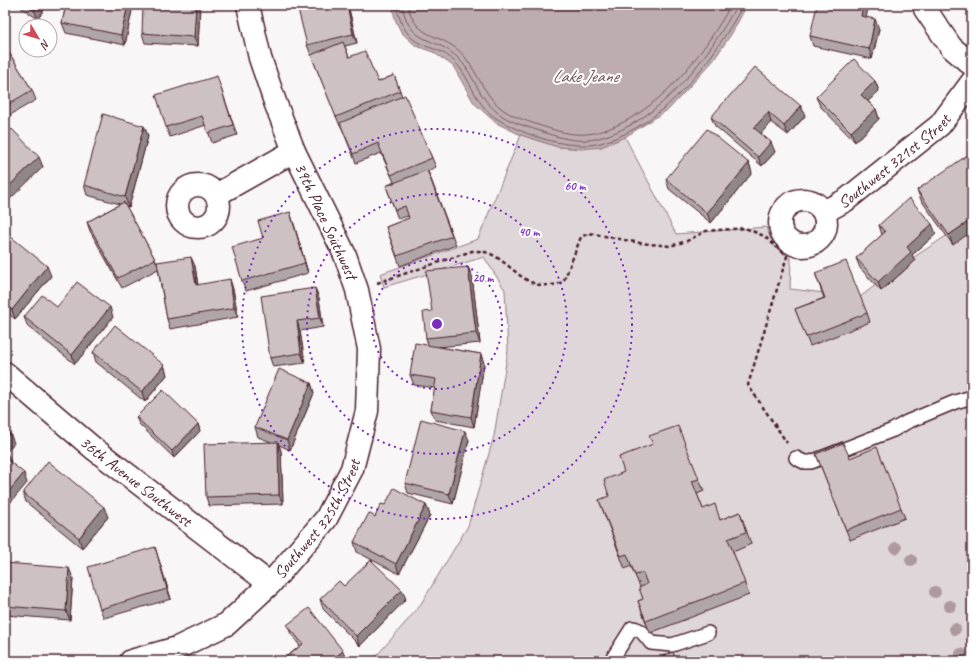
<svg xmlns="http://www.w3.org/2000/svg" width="977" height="666" font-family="Caveat,sans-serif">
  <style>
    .green { fill: #ded6d9; stroke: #947a82 }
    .water { fill: #bdadb0; stroke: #8f747b }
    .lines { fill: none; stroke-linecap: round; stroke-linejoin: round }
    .shore { stroke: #785860; stroke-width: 1 }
    .service-casing { stroke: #4a1f2b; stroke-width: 16 }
    .minor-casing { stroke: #4a1f2b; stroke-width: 25 }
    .path { stroke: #4a1f2b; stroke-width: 2.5; stroke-dasharray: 4 3; stroke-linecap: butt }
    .service { stroke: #fff; stroke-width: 13 }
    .minor { stroke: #fff; stroke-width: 22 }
    .tree { fill: #ad999e }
    .wall { fill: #b0a6a9; stroke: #4a1f2b }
    .shaded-wall { fill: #908789; stroke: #4a1f2b }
    .building { fill: #cdc1c4; stroke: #4a1f2b }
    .ring { fill: none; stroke: #7b2cbf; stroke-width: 2; stroke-dasharray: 2 4 }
    .labels { text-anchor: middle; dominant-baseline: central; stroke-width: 4; stroke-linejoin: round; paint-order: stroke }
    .street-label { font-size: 17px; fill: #4a1f2b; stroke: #fff }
    .water-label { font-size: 18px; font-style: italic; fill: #72515a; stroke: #fff }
    .centre { fill: #7b2cbf; stroke: #fff; stroke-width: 2 }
    .ring-label { font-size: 12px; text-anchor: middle; font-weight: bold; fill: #7b2cbf; stroke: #fff; stroke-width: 4; stroke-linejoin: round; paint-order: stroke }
  </style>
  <rect width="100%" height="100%" fill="#f8f6f7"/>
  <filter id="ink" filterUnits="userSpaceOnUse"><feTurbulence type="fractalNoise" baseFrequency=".025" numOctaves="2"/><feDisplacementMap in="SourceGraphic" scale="8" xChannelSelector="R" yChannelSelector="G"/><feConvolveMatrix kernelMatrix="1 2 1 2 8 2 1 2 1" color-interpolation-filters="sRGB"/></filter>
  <g filter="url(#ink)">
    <path class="green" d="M521,135L558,147H601L625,137L676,234L766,227L773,245L791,259L790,289L860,297L899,267L972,219V661H372L419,607L468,526L494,436L508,350L505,290L484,257L384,287L380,274L478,239Z"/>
    <path class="water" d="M392,5H747L732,33L713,61L669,109L625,137L601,147L582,149L558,147L521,135L496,123L474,103L453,66L433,52L416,46L401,32L395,19Z"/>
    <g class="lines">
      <path class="shore" d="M396,5C399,19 405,36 419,43C433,50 443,49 456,63C472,81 475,106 499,120C524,135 571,151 601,143C666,124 712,62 743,5
        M402,5C410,48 436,34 460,60C476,78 478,99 501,115C511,122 525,126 537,130C557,137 578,144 599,138C660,122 708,58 737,5
        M408,5C415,42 445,32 465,57C479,75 485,98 505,111C514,117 527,121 538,125C557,131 577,138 598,132C656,117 703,55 731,5"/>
      <g class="service-casing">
        <path id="service" d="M796,458L804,462H811L893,430L907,422L955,402L972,397
          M611,661L632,628C642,629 645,636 651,643L672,645L708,633"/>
      </g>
      <g class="minor-casing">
        <g id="minor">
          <path d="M924,5L925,9L951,47L972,65"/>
          <circle cx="198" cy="206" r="21"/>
          <path d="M216,195L294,151"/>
          <circle cx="803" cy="223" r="23"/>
          <path id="s1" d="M824,212L846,200L940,125L972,82"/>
          <path id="s2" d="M5,373L93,448L270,584"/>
          <path id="s3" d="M131,661L177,648L227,624L270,584L326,519L352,469L367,411L369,349L357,290L345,255L294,151L275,102L260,58L248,5"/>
        </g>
      </g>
      <path class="path" d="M377,283L472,251C477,251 483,251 488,253C510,261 523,288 549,285C556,285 561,284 565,278L581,237L589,233L640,243L670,246L687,241L706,231L745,228L764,236L787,256L748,385L787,443"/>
      <use href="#service" class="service"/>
      <use href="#minor" class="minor"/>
    </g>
    <g class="tree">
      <circle cx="896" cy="548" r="6"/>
      <circle cx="911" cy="560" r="6"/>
      <circle cx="935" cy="592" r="6"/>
      <circle cx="950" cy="606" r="6"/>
      <circle cx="955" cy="629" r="6"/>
      <circle cx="961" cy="654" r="6"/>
    </g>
    <path class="wall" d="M17,5H47L38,19Z
      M66,5H133L125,45L66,33L62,23Z
      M200,5L198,46L145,43L142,33Z
      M348,5L357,43L345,46L349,57L378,82L394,75L402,96L432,158L436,167L428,171L456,245L400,266L386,227L409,218L408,216L398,219L386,186L394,182L381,153L356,163L341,126H340L307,45Z
      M879,29L872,59L813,46L810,36Z
      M5,46L32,90L36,100L5,118Z
      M875,81L879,91L868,101L876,109L879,119L855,142L820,106L816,97Z
      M220,85L237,135L212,143L206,125L170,137L166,127Z
      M801,106L805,116L788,135L771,122L761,133L775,152L762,166L715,126L711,117Z
      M144,126L148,136L129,207L126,206L155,259L158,266H195L198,285L233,289L238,317L170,329L167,319L158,269L122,288L90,231L87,222L120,204L87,195L84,185Z
      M972,158L953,245L921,200L917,190Z
      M749,163L752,173L711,223L669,189L666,179Z
      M293,221L308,273L246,291L242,281Z
      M879,225L936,234L912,255L915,261L881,291L860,268L856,258L882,235Z
      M5,232L51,276L15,319L5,311Z
      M468,267L472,276L480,343L438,347L481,354L484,364L474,427L435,420L431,410L435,388L414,385L410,375L428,345L426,338L432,311Z
      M815,273L867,313L870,322L810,346L795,309L824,298Z
      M315,288L319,298L323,327L300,331L305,363L273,367L270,358Z
      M57,307L113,317L75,364L28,327L24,317Z
      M93,352L164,365L167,375L145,402L96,362Z
      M311,383L314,393L290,450L279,445L281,451L283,504L209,506L206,497L271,442L258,437L255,427Z
      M136,417L198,424L200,431L174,458L139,424Z
      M469,440L453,504L408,493L405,483Z
      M816,454L850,458L901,508L905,518L850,540Z
      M699,479L704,491L697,494L703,509L720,520L740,512L751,544L733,552L749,595L650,633L638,601L643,599L640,587L631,566L625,569L599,500Z
      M23,493L108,517L82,548L26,502Z
      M385,505H426L430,515L399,574L357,552L354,542Z
      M158,557L171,599L104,618L100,609Z
      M5,563L73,578L70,620L5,615Z
      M344,586L406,599L360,646L323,609L320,599Z
      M287,625L346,660V661H281L300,646L291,634Z"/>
    <path class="shaded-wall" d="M37,5H47L38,19L34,10Z
      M128,5H133L125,45L121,35Z
      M196,5H200L198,46L194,37Z
      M347,5H348L357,43L353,34Z
      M863,5H869L864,26L861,16Z
      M875,19L879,29L872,59L869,49Z
      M875,81L879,91L865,104L861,95Z
      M801,106L805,116L788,135L784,126Z
      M876,109L879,119L855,142L851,132Z
      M768,112L771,122L758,137L754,128Z
      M144,126L148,136L129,207L125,197Z
      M771,142L775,152L762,166L758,157Z
      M39,157L43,167L5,204V190Z
      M749,163L752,173L711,223L707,213Z
      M290,212L293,221L308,273L305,263Z
      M972,219V231L953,245L949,235Z
      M932,224L936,234L912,255L915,261L881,291L878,282L907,247Z
      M191,257L195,266L199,295L196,285Z
      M47,266L51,276L15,319L12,310Z
      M468,267L472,276L480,343L476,333Z
      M230,279L233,289L238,317L234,308Z
      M315,288L319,298L323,327L320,318Z
      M110,307L113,317L75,364L72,355Z
      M297,321L300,331L305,363L301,353Z
      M481,354L484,364L474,427L471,417Z
      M164,365L167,375L145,402L142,392Z
      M311,383L314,393L290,450L287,440Z
      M198,424L200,431L174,458L172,451Z
      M465,431L469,440L453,504L449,494Z
      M10,433L14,443L5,454V440Z
      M278,442L281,451L283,504L279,495Z
      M7,453L11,462L5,460V456Z
      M24,473L27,483L5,509V496Z
      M426,505L430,515L399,574L396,564Z
      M104,507L108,517L82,548L79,538Z
      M155,547L158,557L171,599L167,589Z
      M69,568L73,578L70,620L66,611Z
      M402,590L406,599L360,646L356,636Z
      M343,651L346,660V661H330Z"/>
    <path class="building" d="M27,5H37L34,10Z
      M66,5H128L121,35L62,23Z
      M143,5H196L194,37L142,33Z
      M297,5H347L353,34L307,45Z
      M817,5H863L861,16L875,19L869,49L810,36Z
      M343,42L349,57L365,51L378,82L394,75L400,91L336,117L311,55Z
      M5,46L32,90L5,106Z
      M854,59L875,81L861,95L876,109L851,132L816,97Z
      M755,67L801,106L784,126L768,112L754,128L771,142L758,157L711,117Z
      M217,76L233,125L208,133L202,116L166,127L156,95Z
      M405,95L432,158L391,175L378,143L353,154L340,123Z
      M103,114L144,126L125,197L84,185Z
      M12,129L39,157L5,190V135Z
      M707,129L749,163L707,213L666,179Z
      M969,154L972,158V219L949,235L917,190Z
      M427,170L452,236L397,256L386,227L409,218L405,206L395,210L386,186Z
      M909,198L932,224L907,247L911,252L878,282L856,258L885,232L879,225Z
      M124,202L155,259L118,278L87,222Z
      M290,212L305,263L242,281L232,247L263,238L258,221Z
      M5,232L47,266L12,310L5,304Z
      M191,257L196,285L230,279L234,308L167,319L157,262Z
      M846,261L867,313L806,337L795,309L825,298L815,273Z
      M468,267L476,333L426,338L423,312L432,311L426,271Z
      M77,282L110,307L72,355L24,317L42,295L57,307Z
      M315,288L320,318L297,321L301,353L270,358L261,296Z
      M115,325L164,365L142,392L93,352Z
      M415,343L481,354L471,417L431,410L436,379L410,375Z
      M279,369L311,383L287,440L255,427Z
      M163,390L198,424L172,451L136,417Z
      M421,419L465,431L449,494L405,483Z
      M678,426L699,479L692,481L703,509L715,504L720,520L740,512L746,532L728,539L745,583L646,621L638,601L643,599L639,588L647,584L643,573L635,575L627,554L621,556L599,500L609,496L604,480L624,472L619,457L653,444L649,436Z
      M5,429L10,433L5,440Z
      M278,442L279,495L206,497L204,444Z
      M843,443L850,458L877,447L901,508L846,530L816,454Z
      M5,458L24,473L5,496Z
      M48,461L104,507L79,538L23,493Z
      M394,488L426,505L396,564L354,542L369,513L375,517L381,504L385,505Z
      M155,547L167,589L100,609L88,567Z
      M371,560L402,590L356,636L320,599L339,581L344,586Z
      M5,563L69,568L66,611L5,606Z
      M309,608L343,651L330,661H281L303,644L287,625Z
      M673,652L676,661H650Z"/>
  </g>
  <g class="ring">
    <circle cx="437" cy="324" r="65"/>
    <circle cx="437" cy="324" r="130"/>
    <circle cx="437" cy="324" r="195"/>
  </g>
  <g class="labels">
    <g class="street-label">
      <text stroke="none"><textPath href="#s1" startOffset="87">Southwest 321st Street</textPath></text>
      <text transform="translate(326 221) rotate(65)">39th Place Southwest</text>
      <text stroke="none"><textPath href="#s2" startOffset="170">36th Avenue Southwest</textPath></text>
      <text stroke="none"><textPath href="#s3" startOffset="243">Southwest 325th Street</textPath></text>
    </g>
    <g class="water-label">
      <text x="585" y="76">Lake Jeane</text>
    </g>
  </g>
  <circle cx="437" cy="324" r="6" class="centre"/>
  <g class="ring-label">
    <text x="575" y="190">60 m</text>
    <text x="529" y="236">40 m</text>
    <text x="483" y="282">20 m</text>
  </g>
  <rect width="977" height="666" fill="none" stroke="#fff" stroke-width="20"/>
  <rect x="10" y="10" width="957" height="646" fill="none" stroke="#4a1f2b" stroke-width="1.5" filter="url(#ink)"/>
  <g transform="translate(38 38) rotate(128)"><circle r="19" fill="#ffffff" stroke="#b7a5aa"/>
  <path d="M0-3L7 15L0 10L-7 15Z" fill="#d1495b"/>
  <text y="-6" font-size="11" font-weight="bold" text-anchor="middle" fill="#4a1f2b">N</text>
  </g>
</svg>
